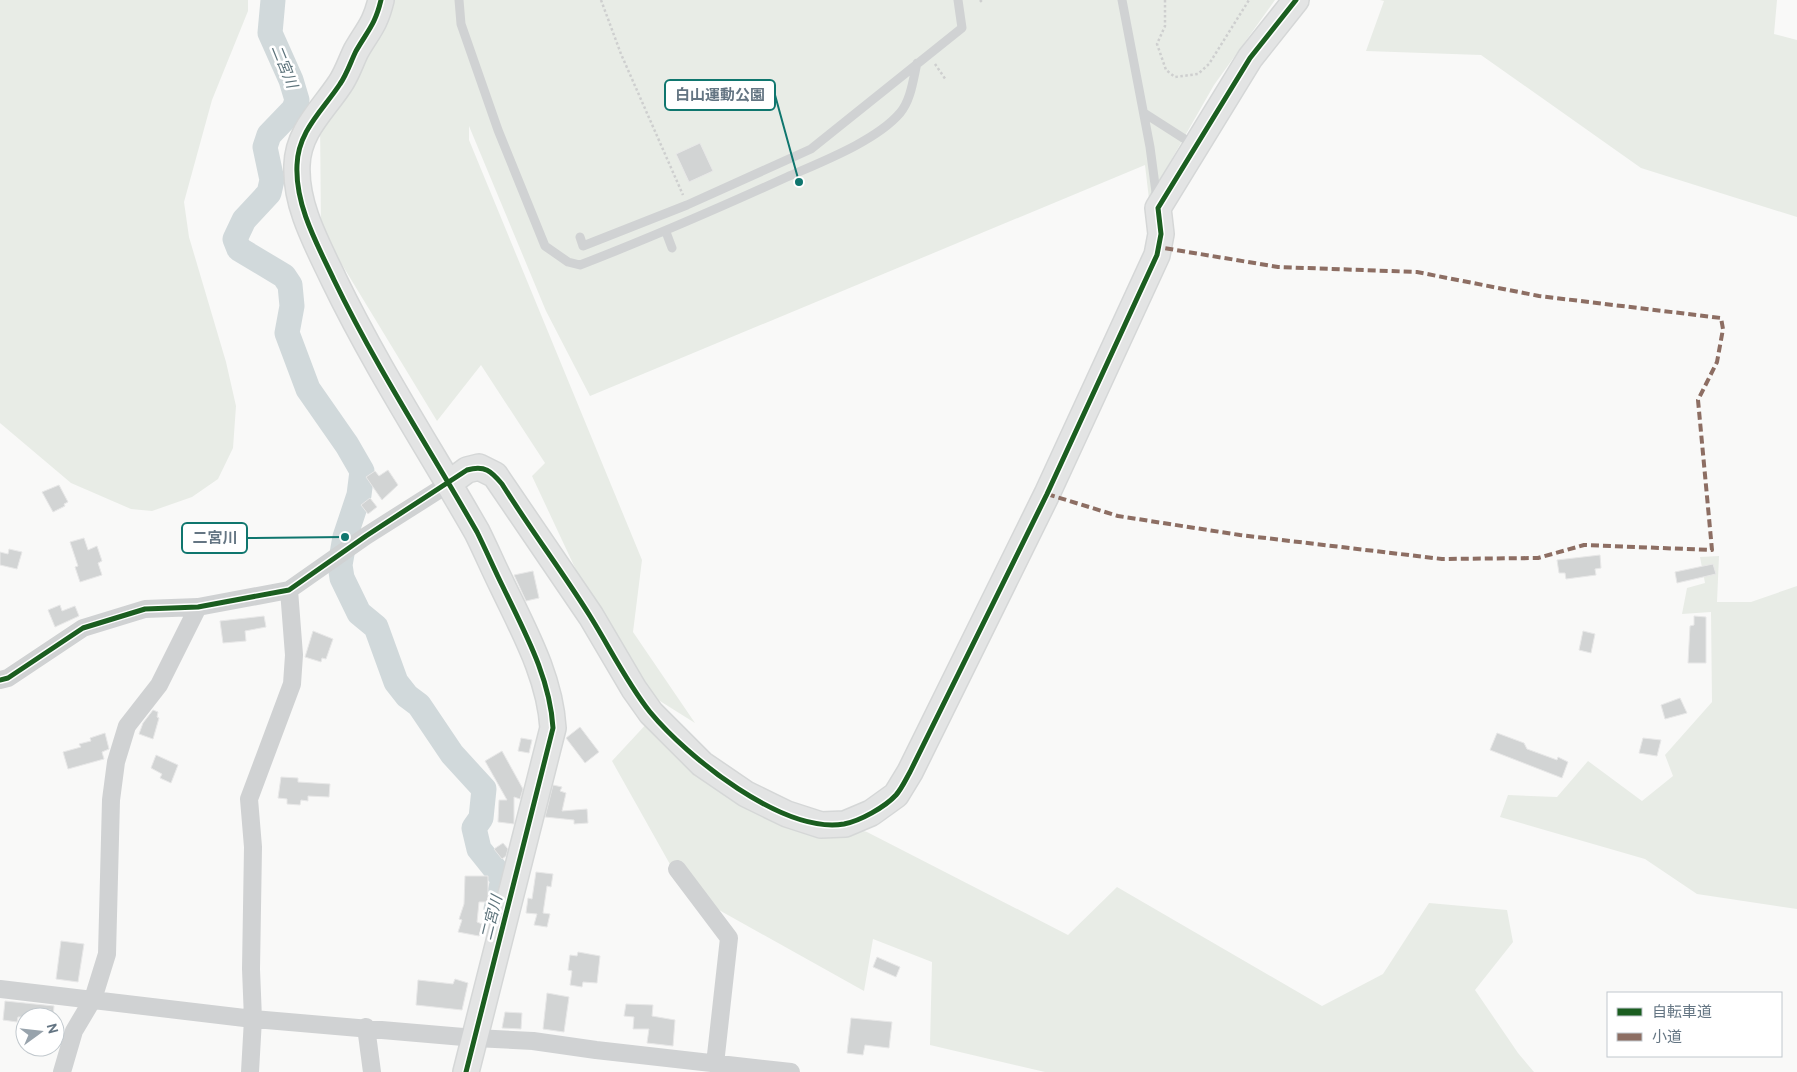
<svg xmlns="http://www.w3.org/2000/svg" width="1797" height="1072" font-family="Overpass,'Noto Sans JP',sans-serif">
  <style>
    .green { fill: #e8ece6 }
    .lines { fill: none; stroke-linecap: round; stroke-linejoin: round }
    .river { stroke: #d1d9db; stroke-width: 25 }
    .building { fill: #d2d4d4; stroke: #e8e8e8 }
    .secondary-casing { stroke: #d5d7d7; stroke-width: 28 }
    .path { stroke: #cecfcf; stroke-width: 2.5; stroke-dasharray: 2.5 2.5; stroke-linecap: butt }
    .lane { stroke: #d0d2d3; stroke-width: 9 }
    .street { stroke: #d0d2d3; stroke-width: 18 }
    .secondary { stroke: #e3e4e4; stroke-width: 25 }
    .quiet { stroke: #8d6e63; stroke-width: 4; stroke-dasharray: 8 4; stroke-linecap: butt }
    .cycleway-casing { stroke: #fff; stroke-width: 8 }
    .cycleway { stroke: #1b5e20; stroke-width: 5 }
    .labels { text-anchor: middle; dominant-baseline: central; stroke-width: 5; stroke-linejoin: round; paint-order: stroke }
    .water-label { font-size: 15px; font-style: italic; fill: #5e747c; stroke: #fff }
    .leader { fill: none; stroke: #0f766e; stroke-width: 2 }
    .callout-dot { fill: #0f766e; stroke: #fff; stroke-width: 2 }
    .callout { fill: #fff; stroke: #0f766e; stroke-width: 2 }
    .callout-label { font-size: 15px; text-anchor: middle; font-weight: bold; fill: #647583 }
  </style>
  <rect width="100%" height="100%" fill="#f9f9f8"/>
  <path class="green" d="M0,0H248V11L212,100L184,202L189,237L226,362L236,406L233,448L218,479L192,497L152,511L131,509L71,483L0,423Z
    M377,0H1275L1214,85L1149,199L1145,165L590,396L546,311L469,126V140L642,560L633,632L695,723L628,681L532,476L545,463L481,365L437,421L321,230L320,118Z
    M1380,0H1777L1774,34L1797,40V217L1641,168L1481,55L1366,51L1384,1Z
    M1719,556L1717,602H1751L1797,586V909L1697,894L1645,859L1500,817L1508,795L1557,797L1588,761L1642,801L1673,776L1665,755L1712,702L1711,612L1682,614L1687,588L1705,583L1700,557Z
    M650,720L754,800L867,832L1068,935L1117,887L1322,1006L1383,974L1429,903L1507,910L1513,942L1475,990L1518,1053L1534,1072H1045L930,1045L932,962L873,939L864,991L685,891L612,761Z"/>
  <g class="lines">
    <path class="river" d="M273,0L270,33L291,80L297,100L294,109L269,135L265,147L272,180L269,193L244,220L235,239L239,249L284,276L290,285L292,306L287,333L308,389L347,445L362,471L359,495L345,537L340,565L342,578L359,613L376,627L396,682L407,696L419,705L452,754L484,789L481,818L474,828L479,849L503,879L496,909"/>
  </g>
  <path class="building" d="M700,143L713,171L689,182L676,154Z
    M388,470L398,485L382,500L366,477L375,471L379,476Z
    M59,485L68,502L64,504L65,506L53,512L42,492Z
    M370,498L377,507L368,514L361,505Z
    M84,538L88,550L97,546L102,561L98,563L102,575L80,582L75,567L78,566L70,542Z
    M9,549L22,552L17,569L0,565V552L8,554Z
    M1600,555L1601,568L1595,569L1596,575L1566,579L1565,573H1559L1557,560Z
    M1713,564L1716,574L1677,583L1675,572Z
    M533,571L539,598L526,601L514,575Z
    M60,605L62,611L75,606L79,616L55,627L48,610Z
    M264,616L266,627L245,631L246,641L223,643L220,621Z
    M1694,616L1706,617V663H1688L1690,626L1694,625Z
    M313,631L333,639L326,659L322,658L321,662L305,657Z
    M1583,631L1595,634L1591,653L1579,650Z
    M1680,698L1687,713L1665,719L1661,705Z
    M153,710L158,712L157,717L159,718L153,739L139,734L143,723Z
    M580,727L599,752L585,763L566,738Z
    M105,733L109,749L102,752L104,759L68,769L63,752L81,747L79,744L91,741L90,738Z
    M1497,733L1524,743L1527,749L1557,760L1558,757L1568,762L1562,778L1490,750Z
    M521,738L532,740L529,753L518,751Z
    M1643,738L1661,740L1657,756L1639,753Z
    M502,751L523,789L520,799L514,797V824L498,822L499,800H507L485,761Z
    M156,755L178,765L171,783L160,778L162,774L151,768Z
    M281,777L298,778V782L330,784L329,797L308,796V801L301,800L300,805L287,804V799L278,798Z
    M553,785L562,787L560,791L566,793L562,811L587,809L588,823L574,824V820L545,817Z
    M503,843L508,849L506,856L502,859L494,849Z
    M536,872L553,874L551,887L547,886L543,913L550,914L547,927L534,925L537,914L526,913L528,898L532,899Z
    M465,876H488V902H479L477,922L482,924L479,936L458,932L462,920L459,919L464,904Z
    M61,941L84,944L78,982L56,979Z
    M578,952L600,956L597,983L583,982L582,987L570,985L572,971L568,970L570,955L577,956Z
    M877,957L900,967L896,977L873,967Z
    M455,979L468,983L462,1010L416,1005L418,980L453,984Z
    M547,993L569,997L564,1032L543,1029Z
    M5,1001L54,1006L53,1017H18L17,1022L3,1020Z
    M626,1004L653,1005L652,1016L675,1020L673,1046L647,1043L649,1029H633L634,1017L624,1016Z
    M505,1012L522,1013L521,1029L502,1028Z
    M851,1018L892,1022L889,1048L865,1045L863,1055L847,1053Z"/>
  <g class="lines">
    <g class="secondary-casing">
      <path id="secondary" d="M381,0C375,25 368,30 356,51C351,61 347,74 340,84C323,110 298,131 297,165C295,205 317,244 334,280C376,367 429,448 477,532C486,550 494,569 503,587C525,633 550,678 553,728L466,1072
        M448,484L467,470L479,467L495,475L591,616L634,689L651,713L702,764L746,794L787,814L821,825L845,824L871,813L896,795L910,772L1047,494L1157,255L1161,234L1158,208L1250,58L1296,0"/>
    </g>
    <path class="path" d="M601,0L621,54L683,195
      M980,0L982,2
      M1165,0V26L1157,44L1166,70L1175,77L1198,74L1209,64L1249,0
      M935,64L946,80"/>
    <path class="lane" d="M459,0L461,24L498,130L545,246L568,262L580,265C650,238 719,208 787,177C821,162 876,141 900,113C911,100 913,80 917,63
      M1122,0L1150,147L1157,200
      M1144,113L1194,145
      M666,232L672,248
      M580,237L583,246L687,205L811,149L962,28L958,0"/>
    <path class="street" d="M0,680L8,678L83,628L145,609L198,607L289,590L366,536L448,484
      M677,869L729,938L715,1064
      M0,989L253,1019L475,1038L533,1041L596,1050L791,1072
      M366,1027L372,1072
      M62,1072L74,1031L93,999L107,954L111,800L116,762L127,726L159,685L198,607
      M250,1072L253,1019L251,969L253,847L249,799L292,684L294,655L289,590"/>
    <use href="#secondary" class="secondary"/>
    <path class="quiet" d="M1047,494L1118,516L1240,535L1442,559L1538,558L1584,545L1712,550L1698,400L1717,362L1723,329L1721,318L1539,296L1417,272L1278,267L1158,247"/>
    <g class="cycleway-casing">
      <path id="cycleway" d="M381,0C375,25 368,30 356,51C351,61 347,74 340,84C323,110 298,131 297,165C295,205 317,244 334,280C376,367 429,448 477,532C486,550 494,569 503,587C525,633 550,678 553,728L466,1072
        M0,680L8,678L83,628L145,609L198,607L289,590L366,536L467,470C485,465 491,471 502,484C530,529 562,571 590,616C610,648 627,683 650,712C687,757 783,834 844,824C860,821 885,807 896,795C902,788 906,779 910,772L1047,494L1157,255L1161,234L1158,208L1250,58L1296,0"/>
    </g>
    <use href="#cycleway" class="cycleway"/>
  </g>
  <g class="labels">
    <g class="water-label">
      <text transform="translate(283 67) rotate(68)">二宮川</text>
      <text transform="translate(493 918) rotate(-76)">二宮川</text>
    </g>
  </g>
  <path class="leader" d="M799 182L775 95M345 537L247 538"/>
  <g class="callout-dot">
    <circle cx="799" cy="182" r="5"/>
    <circle cx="345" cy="537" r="5"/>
  </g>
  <g class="callout">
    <rect x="665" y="80" width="110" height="30" rx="5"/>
    <rect x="182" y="523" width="65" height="30" rx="5"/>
  </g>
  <g class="callout-label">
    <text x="720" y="100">白山運動公園</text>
    <text x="215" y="543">二宮川</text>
  </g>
  <rect x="1607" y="992" width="175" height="65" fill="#ffffff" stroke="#c1c8cd"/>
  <rect x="1617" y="1008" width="25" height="8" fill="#1b5e20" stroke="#c1c8cd"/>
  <text x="1652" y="1017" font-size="15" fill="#647583">自転車道</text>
  <rect x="1617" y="1033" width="25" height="8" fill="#8d6e63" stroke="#c1c8cd"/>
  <text x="1652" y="1042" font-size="15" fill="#647583">小道</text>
  <g transform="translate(40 1032) rotate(75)"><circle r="24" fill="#ffffff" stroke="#c1c8cd"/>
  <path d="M0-4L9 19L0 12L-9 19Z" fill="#98a3ac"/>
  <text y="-8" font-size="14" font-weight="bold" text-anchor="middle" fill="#647583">N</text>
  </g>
</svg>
